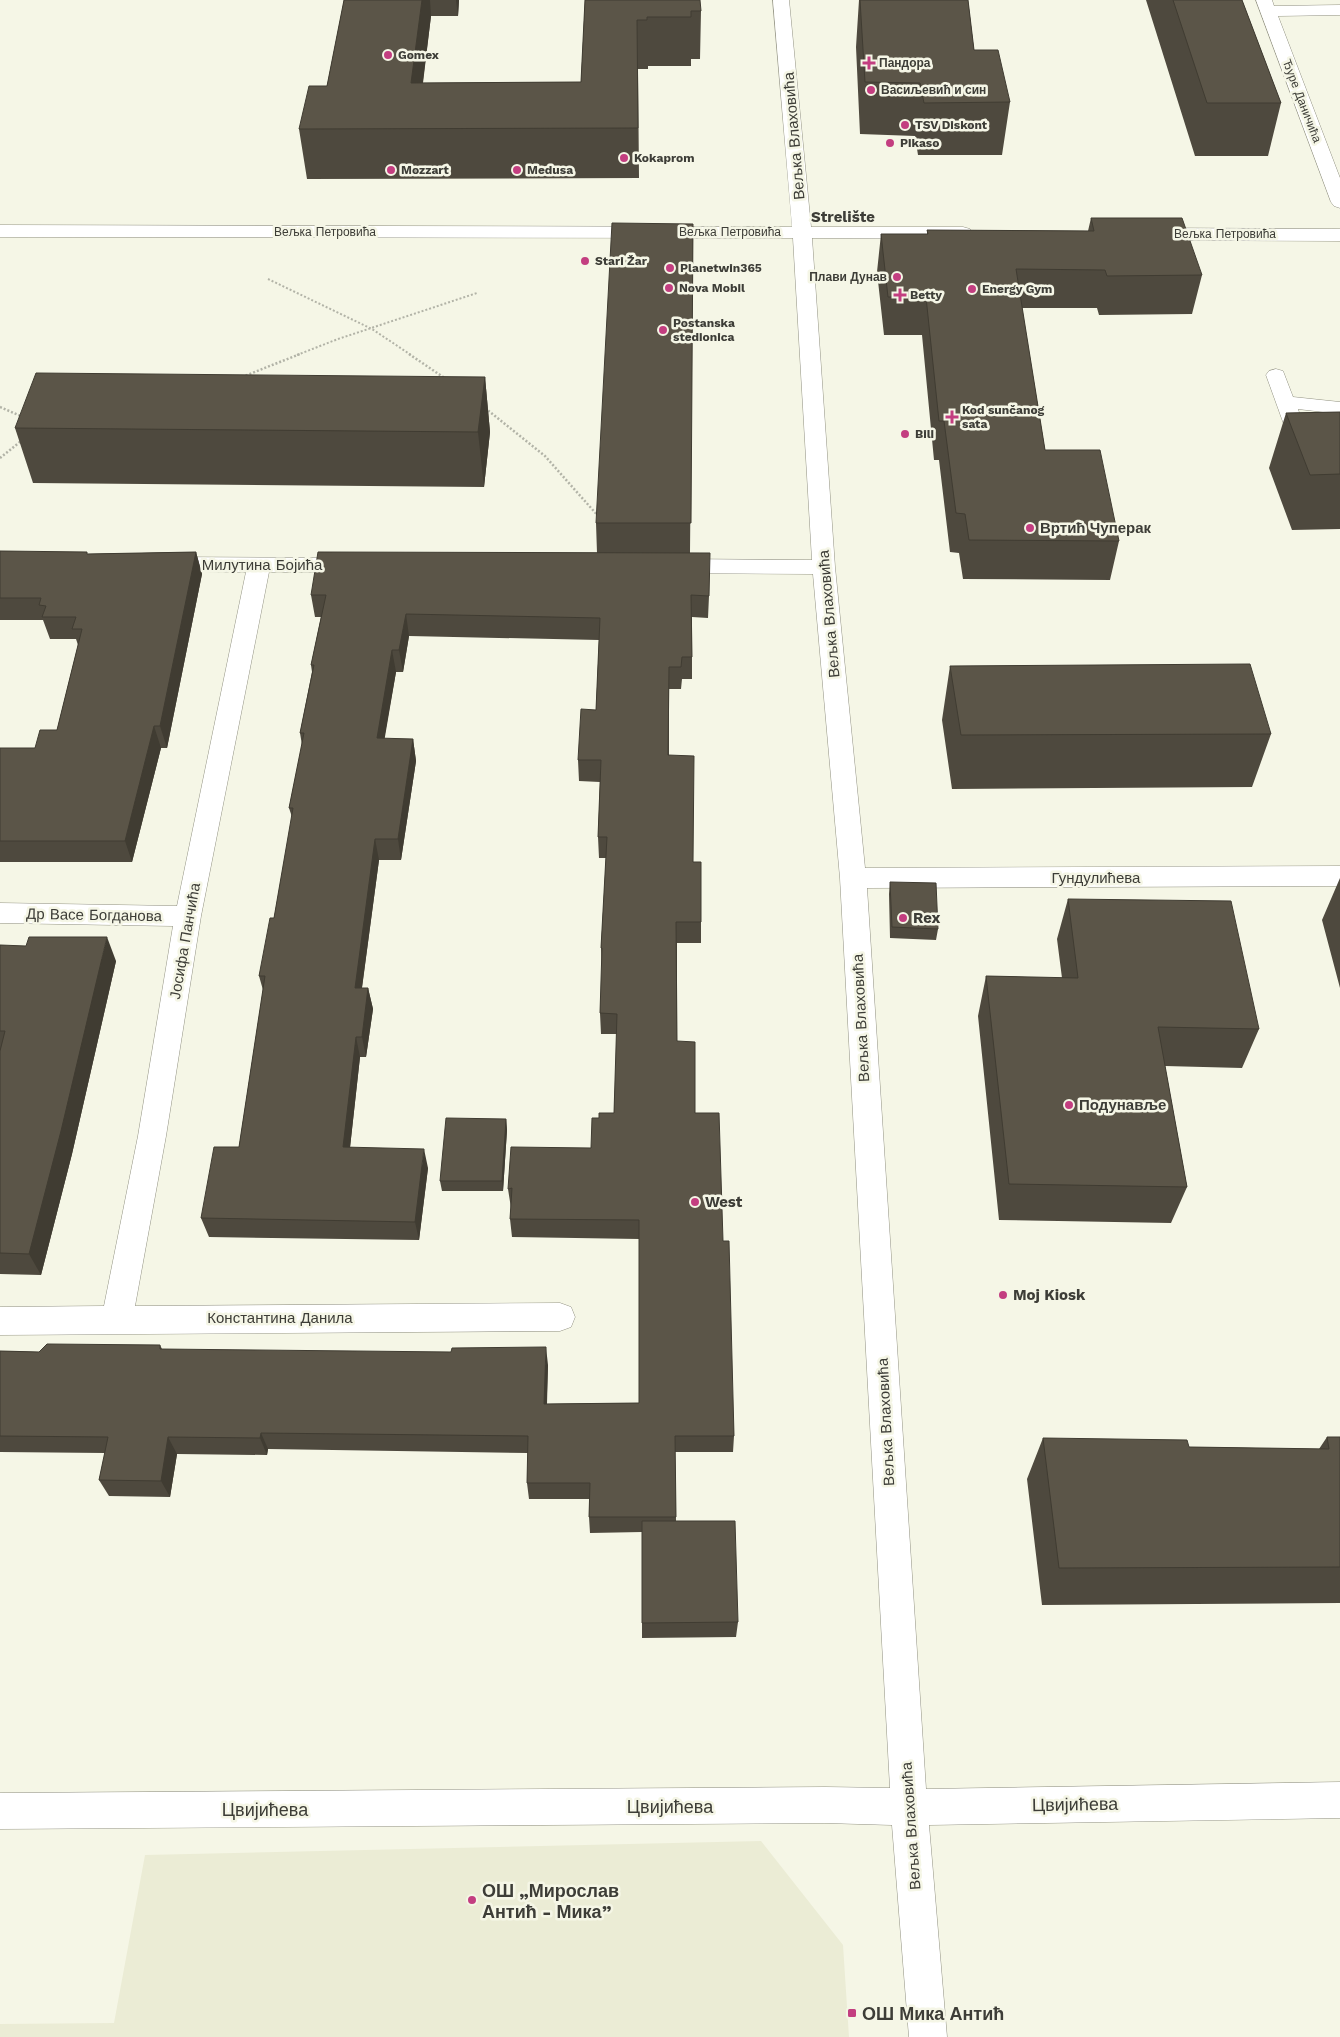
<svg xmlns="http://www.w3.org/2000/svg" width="1340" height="2037" font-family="'Work Sans',sans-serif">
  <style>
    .built { fill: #ebecd5 }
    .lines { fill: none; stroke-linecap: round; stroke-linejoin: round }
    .lane-casing { stroke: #929283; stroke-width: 1 }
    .street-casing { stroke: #929283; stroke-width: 1 }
    .path-far1 { stroke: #b2b3a7; stroke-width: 2; stroke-dasharray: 2 2; stroke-linecap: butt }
    .path { stroke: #b2b3a7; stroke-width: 2.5; stroke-dasharray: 2 2; stroke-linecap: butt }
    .lane { fill: #fff; fill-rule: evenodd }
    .street { fill: #fff; fill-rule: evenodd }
    .wall { fill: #4e493e }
    .shaded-wall { fill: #403c32 }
    .building { fill: #5b5548; stroke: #403c32 }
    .poi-dot { fill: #c33e80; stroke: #f5f6e6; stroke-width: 2 }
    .labels { text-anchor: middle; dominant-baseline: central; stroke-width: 5; stroke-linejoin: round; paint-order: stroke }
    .far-poi-label { font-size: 12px; font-weight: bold; fill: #3d3d37; stroke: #f5f6e6; text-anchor: start }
    .far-street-label { font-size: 12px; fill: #3d3d37; stroke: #f5f6e6 }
    .street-label { font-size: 15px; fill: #3d3d37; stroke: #f5f6e6 }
    .far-quarter-label { font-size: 15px; font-weight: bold; fill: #3d3d37; stroke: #f5f6e6 }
    .poi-label { font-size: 15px; font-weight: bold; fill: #3d3d37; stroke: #f5f6e6; text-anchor: start }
    .near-street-label { font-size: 18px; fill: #3d3d37; stroke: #f5f6e6 }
    .near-poi-label { font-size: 18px; font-weight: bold; fill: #3d3d37; stroke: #f5f6e6; text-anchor: start }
  </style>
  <rect width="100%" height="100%" fill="#f5f6e6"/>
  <path class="built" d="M761,1841L843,1945L849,2037H0V2024L114,2023L145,1855Z"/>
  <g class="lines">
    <g class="lane-casing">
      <path id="lane" d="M1276,369L1283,371L1293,397L1340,402V414L1298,409L1304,429L1301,433L1294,435L1287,433L1266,375L1269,371Z"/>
    </g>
    <g class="street-casing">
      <path id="street" d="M773,0H789L811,227H963L970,229L972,233L970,237L963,239L812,238L835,567L865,868L1340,866V886L867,888L926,1789L1340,1782V1818L929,1825L947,2037H909L892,1825L825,1823L0,1829V1793L825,1787L890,1788L840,878L813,574L673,573L665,571L662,566L665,561L673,559L812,560L793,238L0,237V225L792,227Z
        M1256,0H1272L1274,6L1340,5V15L1278,16L1340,178V208L1334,206L1331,202Z
        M1151,228L1340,229V241L1151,240L1144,238L1142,234L1144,230Z
        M163,557L352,558L360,560L363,565L360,570L352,572H269L201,916L166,1136L135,1306L560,1303L571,1307L575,1317L571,1327L560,1331L0,1335V1307L104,1306L138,1136L173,926L0,923V903L177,906L246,572L163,571L155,569L152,564L155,559Z"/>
    </g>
    <path class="path-far1" d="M268,279L372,329L411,355
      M297,355L338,339L477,293"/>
    <path class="path" d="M409,354L446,379
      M242,377L300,354
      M0,407L23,417
      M485,408L545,456L599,517
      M0,458L21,441"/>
    <use href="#lane" class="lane"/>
    <use href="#street" class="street"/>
  </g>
  <path class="wall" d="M344,0H459L458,16H431L423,83L581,82L585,0L701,11L700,59H691V66H648V69H638L639,178L307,179L299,129L327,86Z
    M859,0H968L974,50L1010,102L1002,155H918L915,136L860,134L856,47Z
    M1146,0H1242L1281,103L1268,156H1195Z
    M1091,218L1202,275L1192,314L1099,315L1097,308H1022L1045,450L1119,541L1110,580L963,579L959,553L950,552L939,460H934L922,335H884L877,272L881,234H927V230L1088,231Z
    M693,224L690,553L709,596L708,618L692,617V679H682L681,689H669V755L693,862L701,922V943H677V1041L695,1113L723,1241L734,1436L733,1452H675L676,1521L738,1622L736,1637L642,1638V1532L590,1533L589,1517V1499H529L527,1483L528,1453L268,1449L267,1455L177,1454L170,1497L109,1496L99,1480L105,1453L0,1452V1351L39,1352L160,1345L162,1349L548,1365L547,1404L639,1403V1239L512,1237L510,1219L511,1208L508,1189L591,1148L599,1118L614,1113L617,1034H601L600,1013L602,969L601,948L606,858H599L598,837L600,782L579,781L578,760L596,710L599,640L409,636L403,672H396L384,739H413L416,761L401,860H379L362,988H368L373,1009L366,1057H360L350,1147L428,1168L419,1240L209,1237L201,1218L239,1147L263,990L259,976L274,918L292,817L289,808L302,745L300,733L312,672L311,665L321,617H315L311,595L597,553L596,523Z
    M485,377L490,432L484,487L33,483L15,428Z
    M1340,412V529L1292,530L1269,468L1286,413Z
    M0,551L88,554L196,552L202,574L167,748H161L132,862H0V748H35L57,730L78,645L76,639H50L43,620H0Z
    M950,666L1271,734L1252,787L952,789L942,720Z
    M1340,878V988L1322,920Z
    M890,882L938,929L936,940L890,938L889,894Z
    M1068,899L1259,1029L1242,1068L1165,1066L1187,1187L1171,1223L999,1220L978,1016L986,976L1062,978L1057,939Z
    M0,945L116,961L72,1154L41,1275L0,1274Z
    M506,1119L507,1130L503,1191H442L440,1181Z
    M1327,1437H1340V1603L1042,1605L1027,1479L1043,1438L1189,1447L1319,1449Z"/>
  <path class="shaded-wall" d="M422,0H430L431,16L417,128L411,83Z
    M456,0H459L458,16Z
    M485,377L490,432L484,487L478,432Z
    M196,552L202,574L167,748L160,726Z
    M406,614L409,636L403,672L399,650Z
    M392,650L396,672L381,760L377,738Z
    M154,726L161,748L132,862L125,841Z
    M413,739L416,761L401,860L398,839Z
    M375,839L379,860L359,1009L355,988Z
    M107,937L116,961L72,1154L41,1275L29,1254Z
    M368,988L373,1009L366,1057L362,1037Z
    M356,1037L360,1057L348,1166L343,1147Z
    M506,1119L507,1130L503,1191L502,1181Z
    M424,1149L428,1168L419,1240L415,1222Z
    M546,1347L548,1365L546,1421L544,1404Z
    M261,1433L268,1449L267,1455L260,1438Z
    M168,1437L177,1454L170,1497L161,1481Z"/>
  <path class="building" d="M344,0H422L411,83L581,82L585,0H700L701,11H691V17H647V20H637L638,128L299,129L309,86H327Z
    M860,0H968L974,50H998L1010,102L924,103L920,83L865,82Z
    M1173,0H1242L1281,103H1207Z
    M1091,218H1182L1202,275L1107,276L1105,270L1016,269L1045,450H1100L1119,541L969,540L965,514L956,513L944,421H939L926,297H888L881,234H928L927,230L1094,231Z
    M612,223L693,224L691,523H596Z
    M36,373L485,377L478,432L15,428Z
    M1340,412V474L1310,475L1286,413Z
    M0,551L87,552V554L196,552L160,726H154L125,841H0V748H35L40,730H57L82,629H72L76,617H42L46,606L39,605L41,598H0Z
    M318,552L710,553L709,596L691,595L692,657H682L681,667H669L668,755L694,756L693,862H701V922H676L677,1041L695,1042V1113H719L723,1241H729L734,1436H675L676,1517H589L590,1483H527L528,1436L261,1433L260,1438L168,1437L161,1481L99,1480L108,1437L0,1436V1351L39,1352L47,1344L160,1345V1349L451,1352L452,1348L546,1347L544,1404L639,1403V1220L510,1219L512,1188L508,1189L511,1147L591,1148L592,1118H599V1113H614L617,1014L600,1013L602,948H601L607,837H598L601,760H578L581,709L596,710L600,618L406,614L399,650H392L377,738L413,739L398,839H375L355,988H368L362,1037H356L343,1147L424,1149L415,1222L201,1218L214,1147H239L265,976H259L270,918H274L293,808H289L304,733H300L314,665H311L326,595H311Z
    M1250,664L1271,734L961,735L950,666Z
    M890,882L936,883L938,929L892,927Z
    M1068,899L1231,901L1259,1029L1158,1027L1187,1187L1009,1184L986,976L1078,978Z
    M29,937H107L61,1131L29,1254L0,1253V1051L5,1031H0V945L26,946Z
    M446,1118L506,1119L502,1181H440Z
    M1327,1437H1340V1567L1059,1568L1043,1438L1187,1440L1189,1447L1329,1449Z
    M642,1521H735L738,1622L642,1623Z"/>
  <g class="poi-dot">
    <circle cx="388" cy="55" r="5"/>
    <path d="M866.5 55.5h5v5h5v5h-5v5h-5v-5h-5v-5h5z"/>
    <circle cx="871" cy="90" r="5"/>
    <circle cx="905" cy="125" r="5"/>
    <circle cx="890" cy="143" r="5"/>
    <circle cx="624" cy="158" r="5"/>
    <circle cx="391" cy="170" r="5"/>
    <circle cx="517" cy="170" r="5"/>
    <circle cx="585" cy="261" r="5"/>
    <circle cx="670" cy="268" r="5"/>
    <circle cx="897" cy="277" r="5"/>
    <circle cx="669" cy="288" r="5"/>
    <circle cx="972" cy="289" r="5"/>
    <path d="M897.5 287.5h5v5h5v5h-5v5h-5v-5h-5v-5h5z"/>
    <circle cx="663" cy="330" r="5"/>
    <path d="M949.5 409.5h5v5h5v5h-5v5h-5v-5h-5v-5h5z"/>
    <circle cx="905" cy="434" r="5"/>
    <circle cx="1030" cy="528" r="5"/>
    <circle cx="903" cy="918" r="5"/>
    <circle cx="1069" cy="1105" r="5"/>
    <circle cx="695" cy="1202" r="5"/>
    <circle cx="1003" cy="1295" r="5"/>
    <circle cx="472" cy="1900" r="5"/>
    <rect x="847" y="2008" width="10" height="10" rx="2.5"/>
  </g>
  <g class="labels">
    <g class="far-poi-label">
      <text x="398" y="55">Gomex</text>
      <text x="879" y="63">Пандора</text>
      <text x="881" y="90">Васиљевић и син</text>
      <text x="915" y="125">TSV Diskont</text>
      <text x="900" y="143">Pikaso</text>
      <text x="634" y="158">Kokaprom</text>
      <text x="401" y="170">Mozzart</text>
      <text x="527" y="170">Medusa</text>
      <text x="595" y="261">Stari Žar</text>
      <text x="680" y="268">Planetwin365</text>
      <text x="887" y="277" text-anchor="end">Плави Дунав</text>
      <text x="679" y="288">Nova Mobil</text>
      <text x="982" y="289">Energy Gym</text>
      <text x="910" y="295">Betty</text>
      <text x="673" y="323">Postanska<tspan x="673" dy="14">stedionica</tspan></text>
      <text x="962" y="410">Kod sunčanog<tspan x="962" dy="14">sata</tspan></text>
      <text x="915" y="434">Bili</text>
    </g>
    <g class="far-street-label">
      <text transform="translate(1302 101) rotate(69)">Ђуре Даничића</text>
      <text x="325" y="232">Вељка Петровића</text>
      <text x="730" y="232">Вељка Петровића</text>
      <text x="1225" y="234">Вељка Петровића</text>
    </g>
    <g class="street-label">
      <text transform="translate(794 136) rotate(-95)">Вељка Влаховића</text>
      <text x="262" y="565">Милутина Бојића</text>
      <text transform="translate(829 614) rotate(-95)">Вељка Влаховића</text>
      <text x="1096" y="878">Гундулићева</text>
      <text transform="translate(94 915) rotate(1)">Др Васе Богданова</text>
      <text transform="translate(185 941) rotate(-80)">Јосифа Панчића</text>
      <text transform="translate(861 1018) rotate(-93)">Вељка Влаховића</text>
      <text x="280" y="1318">Константина Данила</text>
      <text transform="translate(886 1422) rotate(-93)">Вељка Влаховића</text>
      <text transform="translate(911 1826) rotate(-94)">Вељка Влаховића</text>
    </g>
    <g class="far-quarter-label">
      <text x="843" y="217">Strelište</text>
    </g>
    <g class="poi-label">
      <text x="1040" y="528">Вртић Чуперак</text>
      <text x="913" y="918">Rex</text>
      <text x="1079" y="1105">Подунавље</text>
      <text x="705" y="1202">West</text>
      <text x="1013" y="1295">Moj Kiosk</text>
    </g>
    <g class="near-street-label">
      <text transform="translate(1075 1804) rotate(-1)">Цвијићева</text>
      <text x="670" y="1806">Цвијићева</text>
      <text x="265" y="1809">Цвијићева</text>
    </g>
    <g class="near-poi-label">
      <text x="482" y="1890">ОШ „Мирослав<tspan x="482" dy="21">Антић - Мика”</tspan></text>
      <text x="862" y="2013">ОШ Мика Антић</text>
    </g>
  </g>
</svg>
